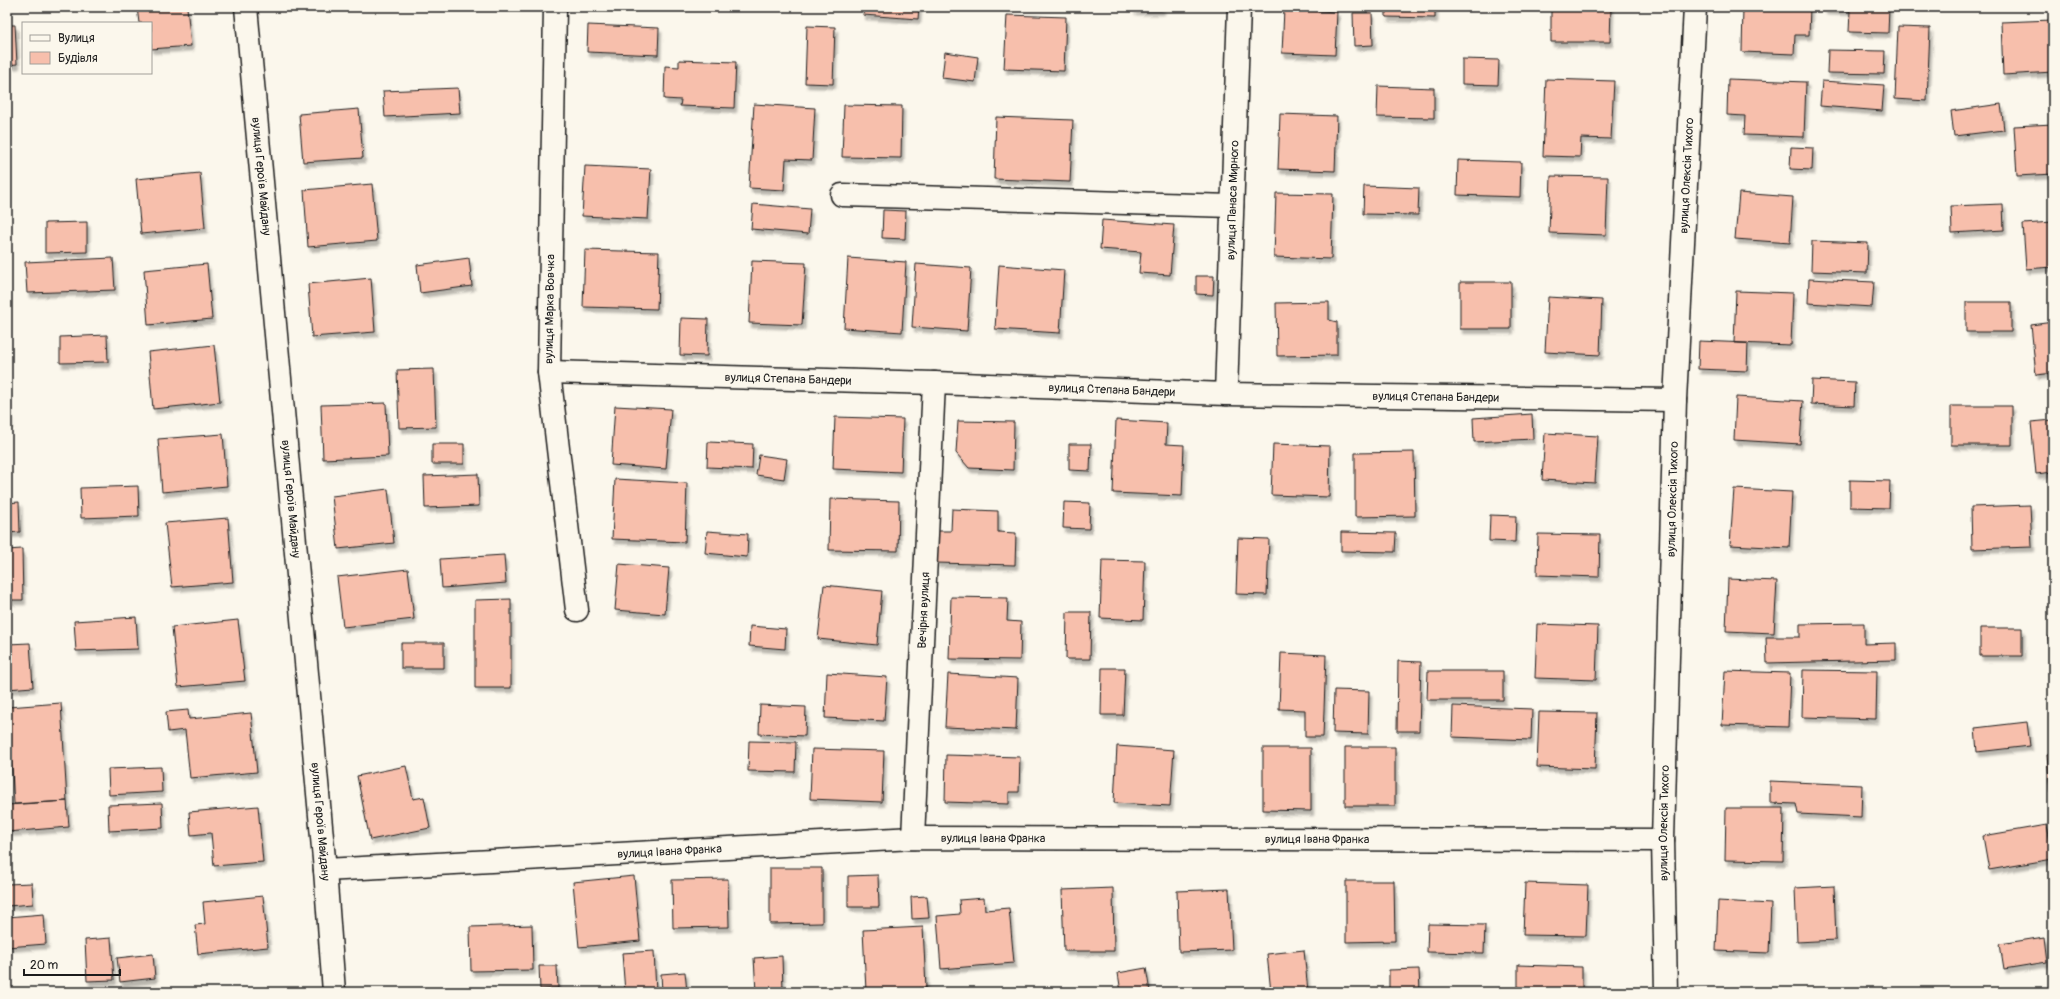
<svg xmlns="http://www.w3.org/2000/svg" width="2060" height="999" font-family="Pangolin,sans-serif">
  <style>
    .building { fill: #f7bfac; stroke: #1c1c1c; filter: url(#shadow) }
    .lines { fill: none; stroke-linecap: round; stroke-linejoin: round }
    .minor-casing { stroke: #1c1c1c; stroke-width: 25 }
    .minor { stroke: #fbf7ec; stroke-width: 22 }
    .labels { text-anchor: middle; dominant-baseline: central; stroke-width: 3; stroke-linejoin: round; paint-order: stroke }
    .street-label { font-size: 12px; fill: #1c1c1c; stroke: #fbf7ec }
  </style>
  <defs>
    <filter id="shadow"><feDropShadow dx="2.5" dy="4.5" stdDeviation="1" flood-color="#0004"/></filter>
  </defs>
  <rect width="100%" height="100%" fill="#fbf7ec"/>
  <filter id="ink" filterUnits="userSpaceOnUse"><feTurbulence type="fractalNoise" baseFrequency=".025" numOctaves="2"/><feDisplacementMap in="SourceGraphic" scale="8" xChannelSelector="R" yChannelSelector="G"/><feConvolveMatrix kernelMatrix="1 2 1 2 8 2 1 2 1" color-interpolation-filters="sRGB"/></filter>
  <g filter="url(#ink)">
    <path class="building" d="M137,7H187L191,46L151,49V23H139Z
      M864,7H919L918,19L863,15Z
      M1133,7H1162V10H1133Z
      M1386,7H1435V18L1386,17Z
      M1551,7H1611L1610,42H1551Z
      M1743,7H1810L1809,35H1795L1794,54L1742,52Z
      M1824,7H1889L1888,33L1849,32L1850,11L1824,10Z
      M1284,9L1337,12L1335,55L1282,53Z
      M1353,13H1372L1373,45L1354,46Z
      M1007,15L1066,17L1064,71L1004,69Z
      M2053,20V72L2003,75L2001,22Z
      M7,25H15L17,64L7,65Z
      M588,25L659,28L658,55L587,52Z
      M807,26L835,27L833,84L805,83Z
      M1898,27L1930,28L1927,101L1895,99Z
      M1828,50L1885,51L1884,74L1827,73Z
      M945,52L978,57L975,82L942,78Z
      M1462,59L1499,60L1498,85L1462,84Z
      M679,60L736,62L734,108L680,106L681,100L664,99L665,66L679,67Z
      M1546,79L1614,81L1611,139L1581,138L1580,157L1543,156Z
      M1728,79L1806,82L1804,137L1744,135L1745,116L1727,115Z
      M1822,81L1884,85L1882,111L1820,106Z
      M1378,86L1434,88V118L1377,117Z
      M458,88L460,113L385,117L383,91Z
      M754,104L815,108L812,160L786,159L784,190L749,188Z
      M2001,104L2004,130L1954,136L1951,111Z
      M844,105L902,106L901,158L842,157Z
      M359,109L363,158L303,162L299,114Z
      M1280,114L1337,116L1335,171L1278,169Z
      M996,117L1073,120L1070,182L994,179Z
      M2053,124V174L2017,176L2014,126Z
      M1791,147L1813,148L1812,170L1790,169Z
      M1458,160L1521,162L1520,197L1457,195Z
      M585,166L651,169L648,219L582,216Z
      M200,173L205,228L141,234L136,179Z
      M1551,176L1608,177L1606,235L1549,233Z
      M372,184L377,241L308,247L304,190Z
      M1364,186L1419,188L1418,215L1363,214Z
      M1276,193L1333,194L1331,259L1274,257Z
      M1739,193L1793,197L1790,243L1735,239Z
      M753,204L810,209L808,234L751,229Z
      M2003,204L2004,230L1952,233L1951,206Z
      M883,210L906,211L905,239L882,238Z
      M1102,220L1174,225L1170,275L1139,273L1141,252L1100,249Z
      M87,222V252L45,253V223Z
      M2053,222V267L2026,269L2023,224Z
      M1812,241L1868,243L1867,273L1811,271Z
      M585,250L659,252L657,309L583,307Z
      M113,258L115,290L27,293L25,262Z
      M469,258L472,286L420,293L417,265Z
      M848,258L906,262L902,332L844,328Z
      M752,261L806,263L802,325L749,323Z
      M207,264L212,319L148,325L144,270Z
      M916,264L971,268L967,331L912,327Z
      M999,265L1064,270L1060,333L995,329Z
      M1196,276H1214L1213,295L1196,294Z
      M371,278L375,332L312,337L308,284Z
      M1809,279L1874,282L1872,307L1808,303Z
      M1460,282H1511V329H1460Z
      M1736,291L1793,293L1791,345L1734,343Z
      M1548,297L1602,300L1600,355L1545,352Z
      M1329,302V320L1337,322V355L1277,356L1276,303Z
      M1966,302H2011V332H1966Z
      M681,318L708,319L707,356L680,355Z
      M2053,322V373L2036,375L2031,325Z
      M107,335L108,362L60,363V337Z
      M1699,341L1748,343L1747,371L1698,369Z
      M214,345L220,402L153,409L148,352Z
      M434,369L436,427L399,428L397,370Z
      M1812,380L1855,382L1854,406L1811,404Z
      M7,387L10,423H7Z
      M1736,397L1803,401L1800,444L1734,440Z
      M386,403L388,456L323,459L321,405Z
      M615,406L671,409L666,469L611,465Z
      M1951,406H2012V445H1951Z
      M1532,414L1533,439L1474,442L1473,418Z
      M835,417L903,419L901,472L833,469Z
      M1116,420L1167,423L1166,444L1184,445L1182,496L1113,493Z
      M2053,420V472L2036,474L2031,422Z
      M958,421L1014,422L1013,470L969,468L956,453Z
      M1545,433L1598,436L1595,483L1542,480Z
      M223,434L227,486L162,492L158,439Z
      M708,442L753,444L752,469L707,467Z
      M432,444H464V464H432Z
      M1069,444H1091L1090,471L1069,470Z
      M1273,444L1330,446L1329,497L1271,495Z
      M1414,452L1415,516L1355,517V453Z
      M759,455L787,459L784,479L756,475Z
      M478,474L479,506L425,508L424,476Z
      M615,479L687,483L685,542L612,539Z
      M1850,480L1890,481L1889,508L1850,507Z
      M138,486L139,516L81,518L80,488Z
      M388,489L394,543L338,549L332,496Z
      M1734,489L1792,492L1789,548L1730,545Z
      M830,499L899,501L898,551L829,550Z
      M19,502L20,532L7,533V503Z
      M1064,502L1090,503L1089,529L1063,528Z
      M2030,505L2032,547L1972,549L1971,507Z
      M952,509L998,511V532L1016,533L1015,565L936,563L938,531H951Z
      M1490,515L1516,516L1515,542L1489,541Z
      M228,518L233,582L172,587L165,523Z
      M707,531L748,534L747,557L705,553Z
      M1341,532L1396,533L1395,552L1341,551Z
      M1538,534L1600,535L1599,577L1537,575Z
      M1238,538L1269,539L1267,595L1236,594Z
      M22,549L23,600H7V550Z
      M504,555L506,583L442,588L440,559Z
      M1102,560L1145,561L1143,620L1100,618Z
      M619,564L669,568L665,614L615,610Z
      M408,569L414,619L343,627L337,577Z
      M1728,579L1777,581L1774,633L1726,631Z
      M824,585L882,591L877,645L818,639Z
      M951,597L1008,598L1007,621L1021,622L1020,660L949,659Z
      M511,599V688H475V600Z
      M1067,612H1091L1090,659H1066Z
      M136,617L138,649L76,651L74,621Z
      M238,620L245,681L178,687L172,627Z
      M1864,623V644L1896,643V660L1767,663L1766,637H1800V624Z
      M1537,624L1598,626L1596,680L1535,678Z
      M750,626L786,629L785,649L749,646Z
      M1980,628H2022V656H1980Z
      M2048,637H2053V663H2051Z
      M30,643L33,687L7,689V644Z
      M401,643H444V668H401Z
      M1281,653L1326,655L1323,737H1305V710L1279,709Z
      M1398,661L1421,662L1419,731H1397Z
      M1102,668H1125L1123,715H1101Z
      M1803,670L1877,671L1876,719L1802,717Z
      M1428,671H1503V700H1427Z
      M1725,671L1790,673L1788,727L1722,725Z
      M827,673L887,677L884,721L825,718Z
      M948,674L1018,678L1016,730L945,727Z
      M1334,690L1369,691L1368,734L1333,733Z
      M61,703L67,801L14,804L8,707Z
      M760,705L806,707L805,736L759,734Z
      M1453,706L1532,709L1531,740L1452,737Z
      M188,710L189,719L251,713L257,772L190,778L185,730L168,732L166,712Z
      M1539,712L1597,713L1595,769L1537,767Z
      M2027,722L2030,746L1977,752L1975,728Z
      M749,741L796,742L795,772L748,771Z
      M1117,746L1174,750L1170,806L1114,803Z
      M1345,747H1395V806H1345Z
      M1263,748H1311V811L1263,810Z
      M812,749L884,751L882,802L810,799Z
      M2053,753V792H2050L2047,754Z
      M946,755L1020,757L1019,792H1009V804L945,802Z
      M406,766L413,799L424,797L430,828L370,840L357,776Z
      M161,767L162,792L109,795L108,769Z
      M1770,781L1862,785L1861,817L1798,814L1796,804L1770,803Z
      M67,801L69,827L7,832V805Z
      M162,803L163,828L109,831L108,805Z
      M258,806L263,862L214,866L211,833L191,835L189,812Z
      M1726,808H1784L1783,861L1725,860Z
      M2047,825L2053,859L1989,870L1983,836Z
      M770,868H822V923L770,924Z
      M878,875L879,907H848V876Z
      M634,876L640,941L579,947L573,882Z
      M728,879L729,927L673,928L672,880Z
      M1346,881H1394L1395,941L1346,942Z
      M32,883L33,904L7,906V884Z
      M1525,883L1588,885L1586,936L1523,935Z
      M1834,886L1836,940L1797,942L1795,888Z
      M1113,888L1114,951H1064L1062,890Z
      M1229,889L1232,950L1179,952L1177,891Z
      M263,896L268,947L198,954L195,925L205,924L203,902Z
      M927,896L929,918L912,919L911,897Z
      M984,898L985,910L1009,908L1014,963L941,969L937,916L960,914L959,900Z
      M1718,901L1771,904L1769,953L1716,951Z
      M44,914L46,944L7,947V917Z
      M1428,924L1485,925L1484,953L1427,952Z
      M532,925L533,970L471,971L470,927Z
      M923,927L926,988L866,991L863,930Z
      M2044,937L2047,962L2004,969L2000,944Z
      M111,938L114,980L87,981L85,940Z
      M1304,950L1308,992H1271L1267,954Z
      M654,951L656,992H625L622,953Z
      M153,954L155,978L120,982L117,958Z
      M782,956L783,992H756L754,958Z
      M1518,965L1582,967V992H1518Z
      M539,966H557L558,988L540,989Z
      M1146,968L1150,992H1121L1118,973Z
      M1419,969L1420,992H1389V970Z
      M685,972L687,992H662L661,974Z"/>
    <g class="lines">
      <g class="minor-casing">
        <g id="minor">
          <path id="s1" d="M246,7L325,870L334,992"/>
          <path d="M555,7L549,372L577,610"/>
          <path d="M842,195L1232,206"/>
          <path id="s2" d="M549,372L934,383L1226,394L1675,400"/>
          <path id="s3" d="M1226,394L1239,7"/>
          <path id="s4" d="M913,838L934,383"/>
          <path id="s5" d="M325,870L913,838L1663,840"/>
          <path id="s6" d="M1666,992L1663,840L1675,400L1695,7"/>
        </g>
      </g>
      <use href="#minor" class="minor"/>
    </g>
  </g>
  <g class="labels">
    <g class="street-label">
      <text stroke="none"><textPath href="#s6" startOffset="817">вулиця Олексія Тихого</textPath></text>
      <text stroke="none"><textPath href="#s1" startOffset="170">вулиця Героїв Майдану</textPath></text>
      <text stroke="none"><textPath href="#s3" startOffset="194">вулиця Панаса Мирного</textPath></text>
      <text transform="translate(550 309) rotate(-89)">вулиця Марка Вовчка</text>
      <text stroke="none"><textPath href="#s2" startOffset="239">вулиця Степана Бандери</textPath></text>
      <text stroke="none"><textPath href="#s2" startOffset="563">вулиця Степана Бандери</textPath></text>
      <text stroke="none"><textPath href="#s2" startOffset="887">вулиця Степана Бандери</textPath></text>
      <text stroke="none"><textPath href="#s1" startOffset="494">вулиця Героїв Майдану</textPath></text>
      <text stroke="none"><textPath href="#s6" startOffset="493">вулиця Олексія Тихого</textPath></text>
      <text stroke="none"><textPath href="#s4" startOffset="228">Вечірня вулиця</textPath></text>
      <text stroke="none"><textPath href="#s1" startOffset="818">вулиця Героїв Майдану</textPath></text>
      <text stroke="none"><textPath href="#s6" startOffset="169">вулиця Олексія Тихого</textPath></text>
      <text stroke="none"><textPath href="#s5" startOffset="669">вулиця Івана Франка</textPath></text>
      <text stroke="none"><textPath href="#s5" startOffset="993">вулиця Івана Франка</textPath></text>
      <text stroke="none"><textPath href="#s5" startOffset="345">вулиця Івана Франка</textPath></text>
    </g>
  </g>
  <rect width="2060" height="999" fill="none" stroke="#fbf7ec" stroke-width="24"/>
  <rect x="12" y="12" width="2036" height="975" fill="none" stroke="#1c1c1c" stroke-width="1.5" filter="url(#ink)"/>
  <rect x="22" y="22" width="130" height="52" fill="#fbf7ec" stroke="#a29f99"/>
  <rect x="30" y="35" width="20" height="6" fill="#fbf7ec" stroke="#a29f99"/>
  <text x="58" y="42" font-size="12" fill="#1c1c1c">Вулиця</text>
  <rect x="30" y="52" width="20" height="12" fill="#f7bfac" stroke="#a29f99"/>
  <text x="58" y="62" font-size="12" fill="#1c1c1c">Будівля</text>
  <path d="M24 969v6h96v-6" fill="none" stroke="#1c1c1c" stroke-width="2"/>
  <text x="30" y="969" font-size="12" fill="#1c1c1c" stroke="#fbf7ec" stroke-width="3" paint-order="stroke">20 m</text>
</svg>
